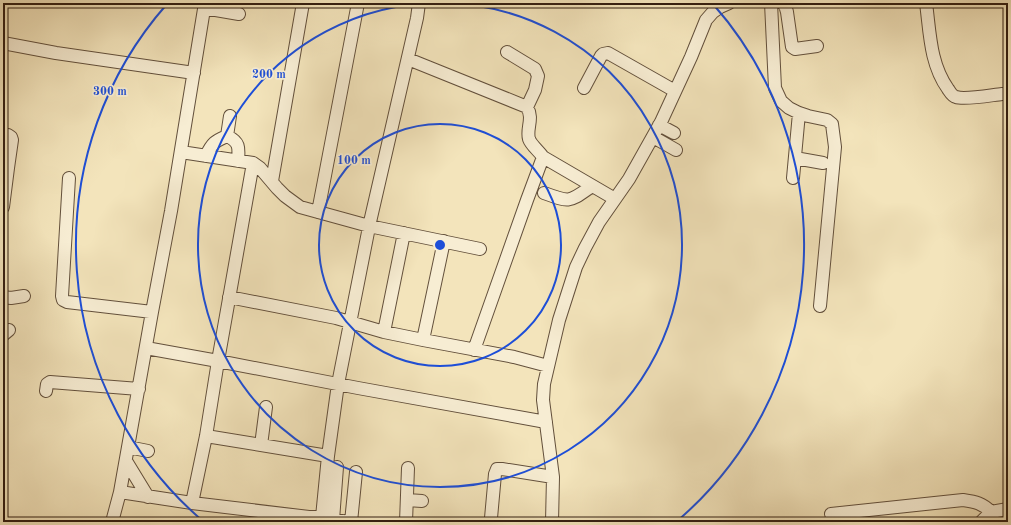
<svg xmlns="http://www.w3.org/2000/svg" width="1011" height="525" font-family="'Old Standard TT',serif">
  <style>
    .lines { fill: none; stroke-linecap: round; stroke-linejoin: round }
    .minor-casing { stroke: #63503c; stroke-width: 14 }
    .minor { stroke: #f7edd3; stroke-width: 12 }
    .ring { fill: none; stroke: #1d4ed8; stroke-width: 2 }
    .centre { fill: #1d4ed8; stroke: #f7edd3; stroke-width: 2 }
    .ring-label { font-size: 12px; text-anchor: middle; font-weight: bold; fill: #1d4ed8; stroke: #f7edd3; stroke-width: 3.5; stroke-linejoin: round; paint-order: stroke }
  </style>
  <rect width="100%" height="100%" fill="#f3e4bb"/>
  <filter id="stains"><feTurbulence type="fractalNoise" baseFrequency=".005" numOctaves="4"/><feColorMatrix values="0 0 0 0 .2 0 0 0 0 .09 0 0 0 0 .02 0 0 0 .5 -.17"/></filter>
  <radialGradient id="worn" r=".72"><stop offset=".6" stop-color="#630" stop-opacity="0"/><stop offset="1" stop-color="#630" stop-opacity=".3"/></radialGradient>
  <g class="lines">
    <g class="minor-casing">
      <path id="minor" d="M771,3L775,88L781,101L789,108L799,113L808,116L827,120L832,124L835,147L820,306
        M782,3L785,5L787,12L792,47L795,49L817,46
        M926,3C930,33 930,64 948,89C950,92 952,96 956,97C965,100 992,95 1002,94
        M204,8L239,14
        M3,43L56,53L194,73
        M507,52L535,69L538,76L535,90L527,107
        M408,59L527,107C534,119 526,128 529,139C531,145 539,151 543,157L527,200L474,350
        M584,88L601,56L603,54L608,53L675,91
        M230,116L227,136C240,142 239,148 238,161
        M659,125L674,133
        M3,135H8L11,137L12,140L8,168
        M653,137L676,150
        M181,152L253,163L260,168L277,188L285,196L300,207L369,226L480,249
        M206,156C212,143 215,141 227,136
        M543,157L615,199
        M795,158L823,163
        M3,168H8L3,207
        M69,178L62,296L63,300L67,302L152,312
        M793,178L799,113
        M272,181L303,3
        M544,193C571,203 569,202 592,186
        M318,212L358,3
        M3,297L11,298L24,296
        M229,297L336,318L384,332L423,340L514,357L548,366
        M384,332L404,233
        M3,335L9,330
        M423,340L444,241
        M146,348L218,361L358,388L546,422
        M46,391L47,384L50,382L139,389
        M206,436L328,456
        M261,445L266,407
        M128,447L148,451
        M126,461L148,497
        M120,492L192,503L309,517H322L348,522
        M407,500L422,501
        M192,503L206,436L218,361L253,163
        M831,514L963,500C976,502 982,503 991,512
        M322,517L328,456L338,384L370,222L417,18L419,3
        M491,518L495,474L497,469H502L553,477
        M333,520L337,467
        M112,522L120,492L152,312L171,211L205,3
        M351,522L356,472
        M406,522L408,468
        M552,522L553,477L543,400L544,384L559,320L576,267L585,248L599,222L629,179L661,122L691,57L706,20L713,12L720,7L729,3
        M981,522L991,512L1008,509"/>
    </g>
    <use href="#minor" class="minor"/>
  </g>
  <g class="ring">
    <circle cx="440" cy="245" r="121"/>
    <path d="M442 3A242 242 0 1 1 438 3"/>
    <path d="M204 522A364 364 0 0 1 167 4M713 4A364 364 0 0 1 676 522"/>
  </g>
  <circle cx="440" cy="245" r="6" class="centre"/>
  <g class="ring-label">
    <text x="269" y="78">200 m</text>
    <text x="110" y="95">300 m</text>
    <text x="354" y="164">100 m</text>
  </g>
  <rect width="1011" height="525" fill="none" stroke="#f3e4bb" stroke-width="16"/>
  <rect x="4" y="4" width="1003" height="517" fill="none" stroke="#331e11" stroke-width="2"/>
  <rect x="8" y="8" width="995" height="509" fill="none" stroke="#331e11"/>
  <rect width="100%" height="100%" filter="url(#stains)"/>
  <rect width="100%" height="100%" fill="url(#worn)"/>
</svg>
